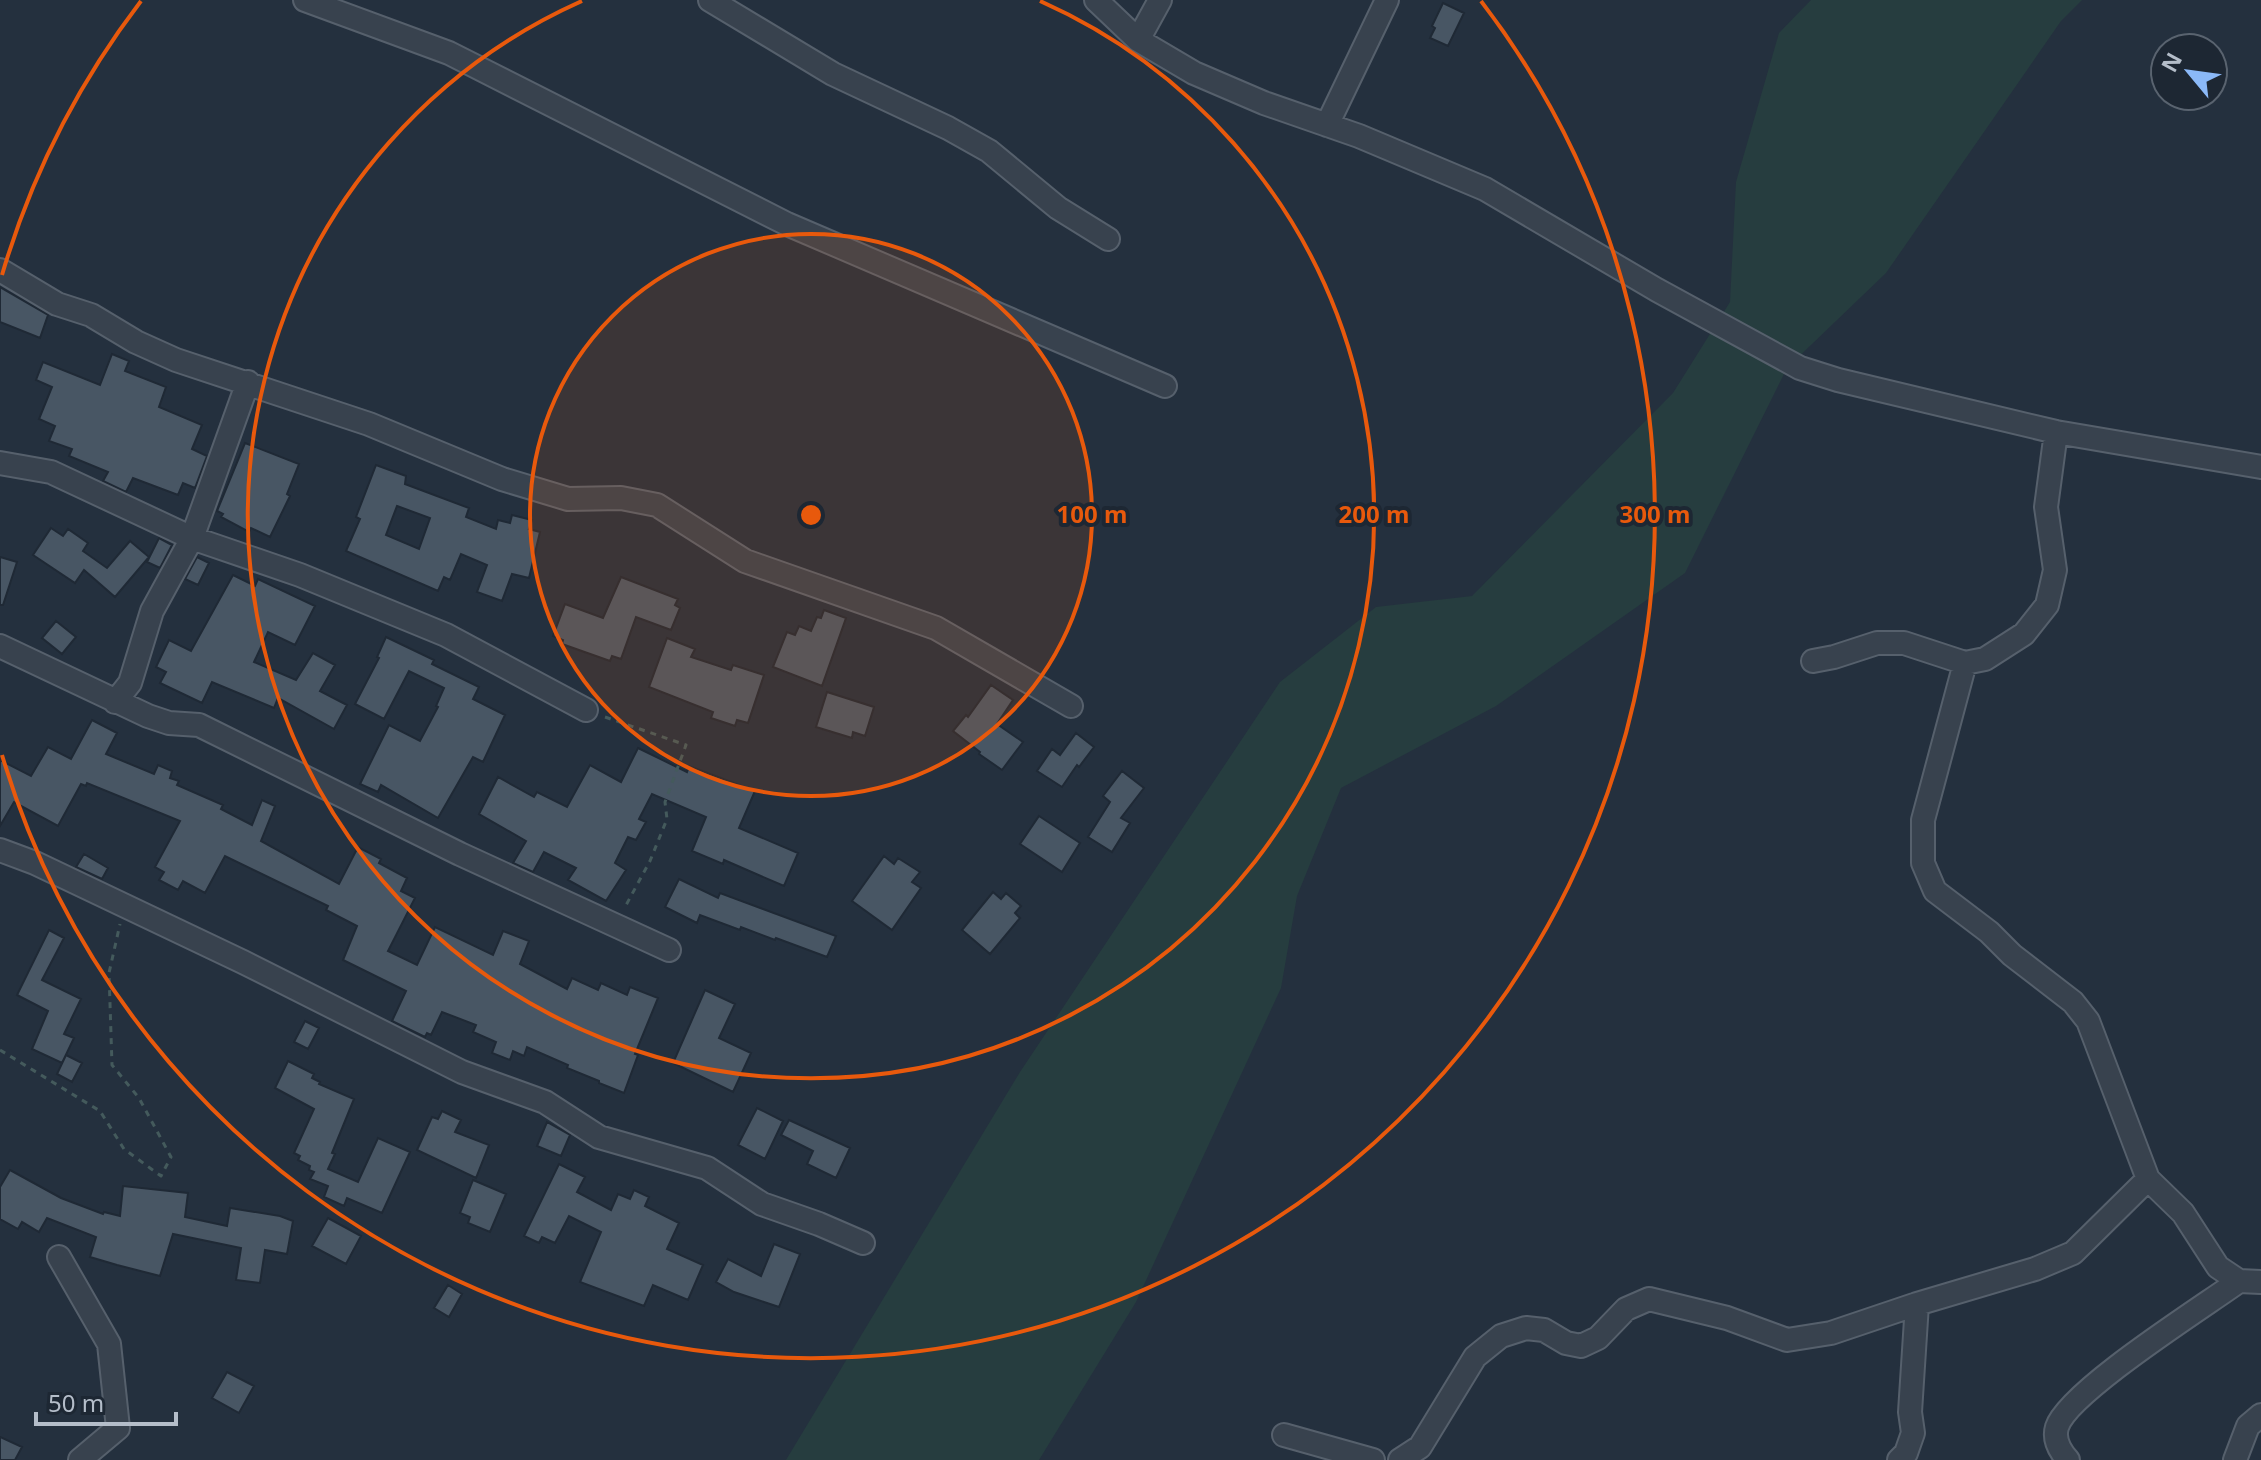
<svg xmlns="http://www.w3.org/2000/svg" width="2261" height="1460" font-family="'Noto Sans',sans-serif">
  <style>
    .green { fill: #263d3f }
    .building { fill: #485664; stroke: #1f2935; stroke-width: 2; fill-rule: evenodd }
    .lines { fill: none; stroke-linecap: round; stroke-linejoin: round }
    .minor-casing { stroke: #56606c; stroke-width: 26 }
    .path { stroke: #445a5c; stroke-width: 3; stroke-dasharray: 6 6; stroke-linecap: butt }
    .minor { stroke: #38424e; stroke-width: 22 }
    .ring { fill: none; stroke: #e8590c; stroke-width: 4 }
    .centre { fill: #e8590c; stroke: #1d2733; stroke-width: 4 }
    .ring-label { font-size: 24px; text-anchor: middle; font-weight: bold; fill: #e8590c; stroke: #1d2733; stroke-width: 8; stroke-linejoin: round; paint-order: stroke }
  </style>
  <rect width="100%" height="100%" fill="#24303e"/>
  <path class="green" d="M1811,0H2082L2061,21L1886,273L1787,368L1685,573L1496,706L1341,788L1297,896L1281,988L1136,1302L1039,1460H786L1020,1072L1280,682L1376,607L1472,596L1673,393L1730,302L1736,182L1779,33Z"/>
  <path class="building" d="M1443,3L1464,13L1448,46L1430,38L1435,28L1432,26Z
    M0,287L48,315L40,338L0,322Z
    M112,354L129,361L125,371L166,387L159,407L202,425L192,449L207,456L195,488L183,483L178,495L133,478L126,492L103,481L108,472L69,456L72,449L49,441L55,426L39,419L52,387L36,380L43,362L100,385Z
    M245,443L299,464L287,494L290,496L270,537L251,528L249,532L221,517L223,514L217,511Z
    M376,465L406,476L405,484L469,508L466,517L496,529L498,520L510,523L512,515L532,520L529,529L540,532L529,578L512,574L502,601L477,592L487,565L461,554L450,580L444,577L438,591L346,551L360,519L356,517ZM397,506L430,518L419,549L386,535Z
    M51,528L63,536L68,529L88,543L83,551L107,568L130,541L149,557L115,597L84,570L75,583L33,555Z
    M159,538L172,545L160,568L147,562Z
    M0,557L17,562L3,605H0Z
    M197,557L209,563L198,585L185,579Z
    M233,575L255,586L258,579L315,606L295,645L268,632L254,662L296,680L313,653L335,665L320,691L347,705L334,729L278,698L274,708L212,682L202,703L160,683L166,672L156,667L169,640L191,651Z
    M621,577L678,599L675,605L680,608L671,630L636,617L621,659L612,656L610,661L562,644L563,640L553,636L565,604L603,618Z
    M824,610L846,618L822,686L773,667L787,632L795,635L799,626L811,631L817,617L821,618Z
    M56,621L76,637L62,654L42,638Z
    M386,637L434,660L432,664L479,687L473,699L505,715L483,762L473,757L438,818L381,785L378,792L360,784L389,725L420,741L438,707L436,706L444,688L409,671L384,719L355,704L379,658L377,657Z
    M667,638L695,649L691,657L731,670L733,665L764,675L748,723L737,720L735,726L711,718L713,712L649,687Z
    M991,685L1013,700L997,724L1023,742L1002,770L979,754L980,752L953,731L966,715L968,717Z
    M827,692L874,707L865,736L853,732L852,738L816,727Z
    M92,720L117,733L106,754L154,774L158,765L172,771L170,778L179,781L177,785L223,805L221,809L252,825L262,800L275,806L261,841L339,884L358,847L381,859L379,863L407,878L401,891L415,898L388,951L417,965L435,927L493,955L503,931L529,941L520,964L567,989L572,978L598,990L601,983L627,995L630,987L658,998L635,1054L638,1055L624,1093L599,1083V1081L567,1068L568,1065L527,1047L524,1056L513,1051L510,1060L492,1053L496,1042L473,1032L476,1025L442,1012L431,1035L427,1033L425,1037L392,1021L406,991L343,960L357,926L326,910L328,906L225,856L205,893L183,881L178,890L159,880L164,872L155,867L180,821L87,783L86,786L81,784L58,826L14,802L0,826V760L31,776L48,747L71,759Z
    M1076,733L1094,747L1079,767L1077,765L1062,787L1037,771L1052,749L1060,755Z
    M638,748L687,772L689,766L755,791L739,828L798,853L784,886L724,860L723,864L692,851L706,817L652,794L639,819L646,822L636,840L628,837L615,863L626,870L606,901L568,880L576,868L544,852L533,872L513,863L526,841L479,814L498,777L534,797L537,792L567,807L590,765L621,782Z
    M1122,771L1144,788L1121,818L1130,823L1112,852L1088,837L1110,802L1103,796Z
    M1039,816L1080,843L1062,872L1020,844Z
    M84,854L108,868L102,879L76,867Z
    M884,856L894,864L898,858L920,872L912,882L921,888L892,930L852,901Z
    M679,879L718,898L720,893L836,936L827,957L776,938L775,940L741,927L740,930L700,915L697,923L665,907Z
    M993,892L1001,899L1006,893L1021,906L1015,913L1020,918L990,954L962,930Z
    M49,930L64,938L42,980L81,999L64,1034L74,1038L62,1063L32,1049L48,1011L17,995Z
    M705,990L735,1004L719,1038L751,1053L733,1092L673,1063Z
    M305,1021L319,1028L308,1049L294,1042Z
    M66,1055L82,1063L72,1082L57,1074Z
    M288,1061L314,1074L312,1078L320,1082L319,1084L354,1099L332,1153L335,1154L328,1169L358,1182L378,1138L410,1152L382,1213L347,1198L344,1206L324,1197L328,1186L310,1179L314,1172L309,1170L310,1166L298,1160L300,1156L294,1153L314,1109L275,1088Z
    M757,1108L783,1121L765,1159L738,1145Z
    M442,1111L461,1120L455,1132L489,1145L476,1178L417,1150L432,1117L438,1119Z
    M789,1120L850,1148L836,1178L807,1164L813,1151L781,1135Z
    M547,1122L570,1135L561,1156L537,1146Z
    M559,1164L585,1177L577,1192L611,1210L618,1194L630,1199L634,1190L649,1197L645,1206L679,1223L667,1249L703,1265L688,1300L653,1285L644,1306L580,1282L601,1232L569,1216L555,1243L542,1237L539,1243L524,1236Z
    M10,1170L61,1198L103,1214L104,1212L120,1216L123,1186L188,1193L185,1217L227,1226L230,1208L280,1216L293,1221L287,1254L265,1250L260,1283L236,1280L241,1248L173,1234L160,1276L117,1265L90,1257L96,1237L47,1218L39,1232L22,1222L18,1229L0,1219V1187Z
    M473,1180L506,1194L490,1232L468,1223L470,1217L460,1213Z
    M328,1218L361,1236L346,1264L312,1246Z
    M774,1244L800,1254L779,1307L734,1292L716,1282L728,1259L761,1276Z
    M448,1285L462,1294L449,1317L434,1308Z
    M227,1372L254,1386L239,1413L212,1398Z
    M0,1437L22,1447L15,1460H0Z"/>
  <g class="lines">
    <g class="minor-casing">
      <path id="minor" d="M305,0L449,53L787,224L1165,386
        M710,0L833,74L948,128L989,151L1058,208L1108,239
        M1096,0L1138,40L1194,73L1264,103L1359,136L1485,189L1657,290L1800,368L1838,380L2056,432L2261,467
        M1138,40L1160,0
        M1327,125L1387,0
        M0,270L57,304L91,315L136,342L176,360L369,424L502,479L568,499L621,498L657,505L745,561L936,628L1071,706
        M0,463L51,472L192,538L300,575L446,635L586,710
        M0,646L148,716L169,723L199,725L460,854L669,950
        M1813,661L1834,657L1877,643H1904L1965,663L1985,659L2024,634L2047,605L2055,570L2046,507L2056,432
        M1965,663L1923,820V863L1935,891L1989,932L2012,955L2073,1002L2088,1021L2148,1179L2183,1213L2218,1267L2239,1281L2261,1282
        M115,702L130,683L152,611L192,538L248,382
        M0,850L35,863L243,962L462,1072L545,1102L599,1137L707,1168L762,1204L819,1224L863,1243
        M59,1257L109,1344L118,1428L80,1460
        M1284,1435L1373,1460
        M1400,1460L1420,1447L1475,1357L1501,1336L1526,1328L1544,1330L1566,1343L1581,1346L1598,1338L1626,1309L1649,1299L1727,1318L1787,1340L1831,1333L1917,1304L2035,1269L2073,1253L2148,1179
        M1899,1460L1906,1453L1913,1433L1910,1412L1917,1304
        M2068,1460C2060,1451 2053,1440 2057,1427C2068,1392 2203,1307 2239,1281
        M2235,1460L2248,1426L2261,1415"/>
    </g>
    <path class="path" d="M605,717L686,745L665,802L667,819L650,861L625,907
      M0,1050L100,1111L124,1149L161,1176L171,1157L139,1098L112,1065L109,973L120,924"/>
    <use href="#minor" class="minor"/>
  </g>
  <circle cx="811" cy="515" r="281" fill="#e8590c" fill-opacity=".12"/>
  <g class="ring">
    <circle cx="811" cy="515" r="281"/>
    <path d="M1040 1A563 563 0 1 1 582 1"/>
    <path d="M2 275A844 844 0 0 1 141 1M1481 1A844 844 0 1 1 2 755"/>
  </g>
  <circle cx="811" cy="515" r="12" class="centre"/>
  <g class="ring-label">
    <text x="1092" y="523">100 m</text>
    <text x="1374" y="523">200 m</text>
    <text x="1655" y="523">300 m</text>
  </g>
  <g transform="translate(2189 72) rotate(299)"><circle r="38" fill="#1d2733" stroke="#59636f" stroke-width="2"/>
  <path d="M0-6L14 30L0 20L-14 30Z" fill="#8bb9f8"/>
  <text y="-12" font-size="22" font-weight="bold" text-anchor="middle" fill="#b4bdc9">N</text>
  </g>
  <path d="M36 1412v12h140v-12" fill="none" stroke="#b4bdc9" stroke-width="4"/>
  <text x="48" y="1412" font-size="24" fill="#b4bdc9" stroke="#1d2733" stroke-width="6" paint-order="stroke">50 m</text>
</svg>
